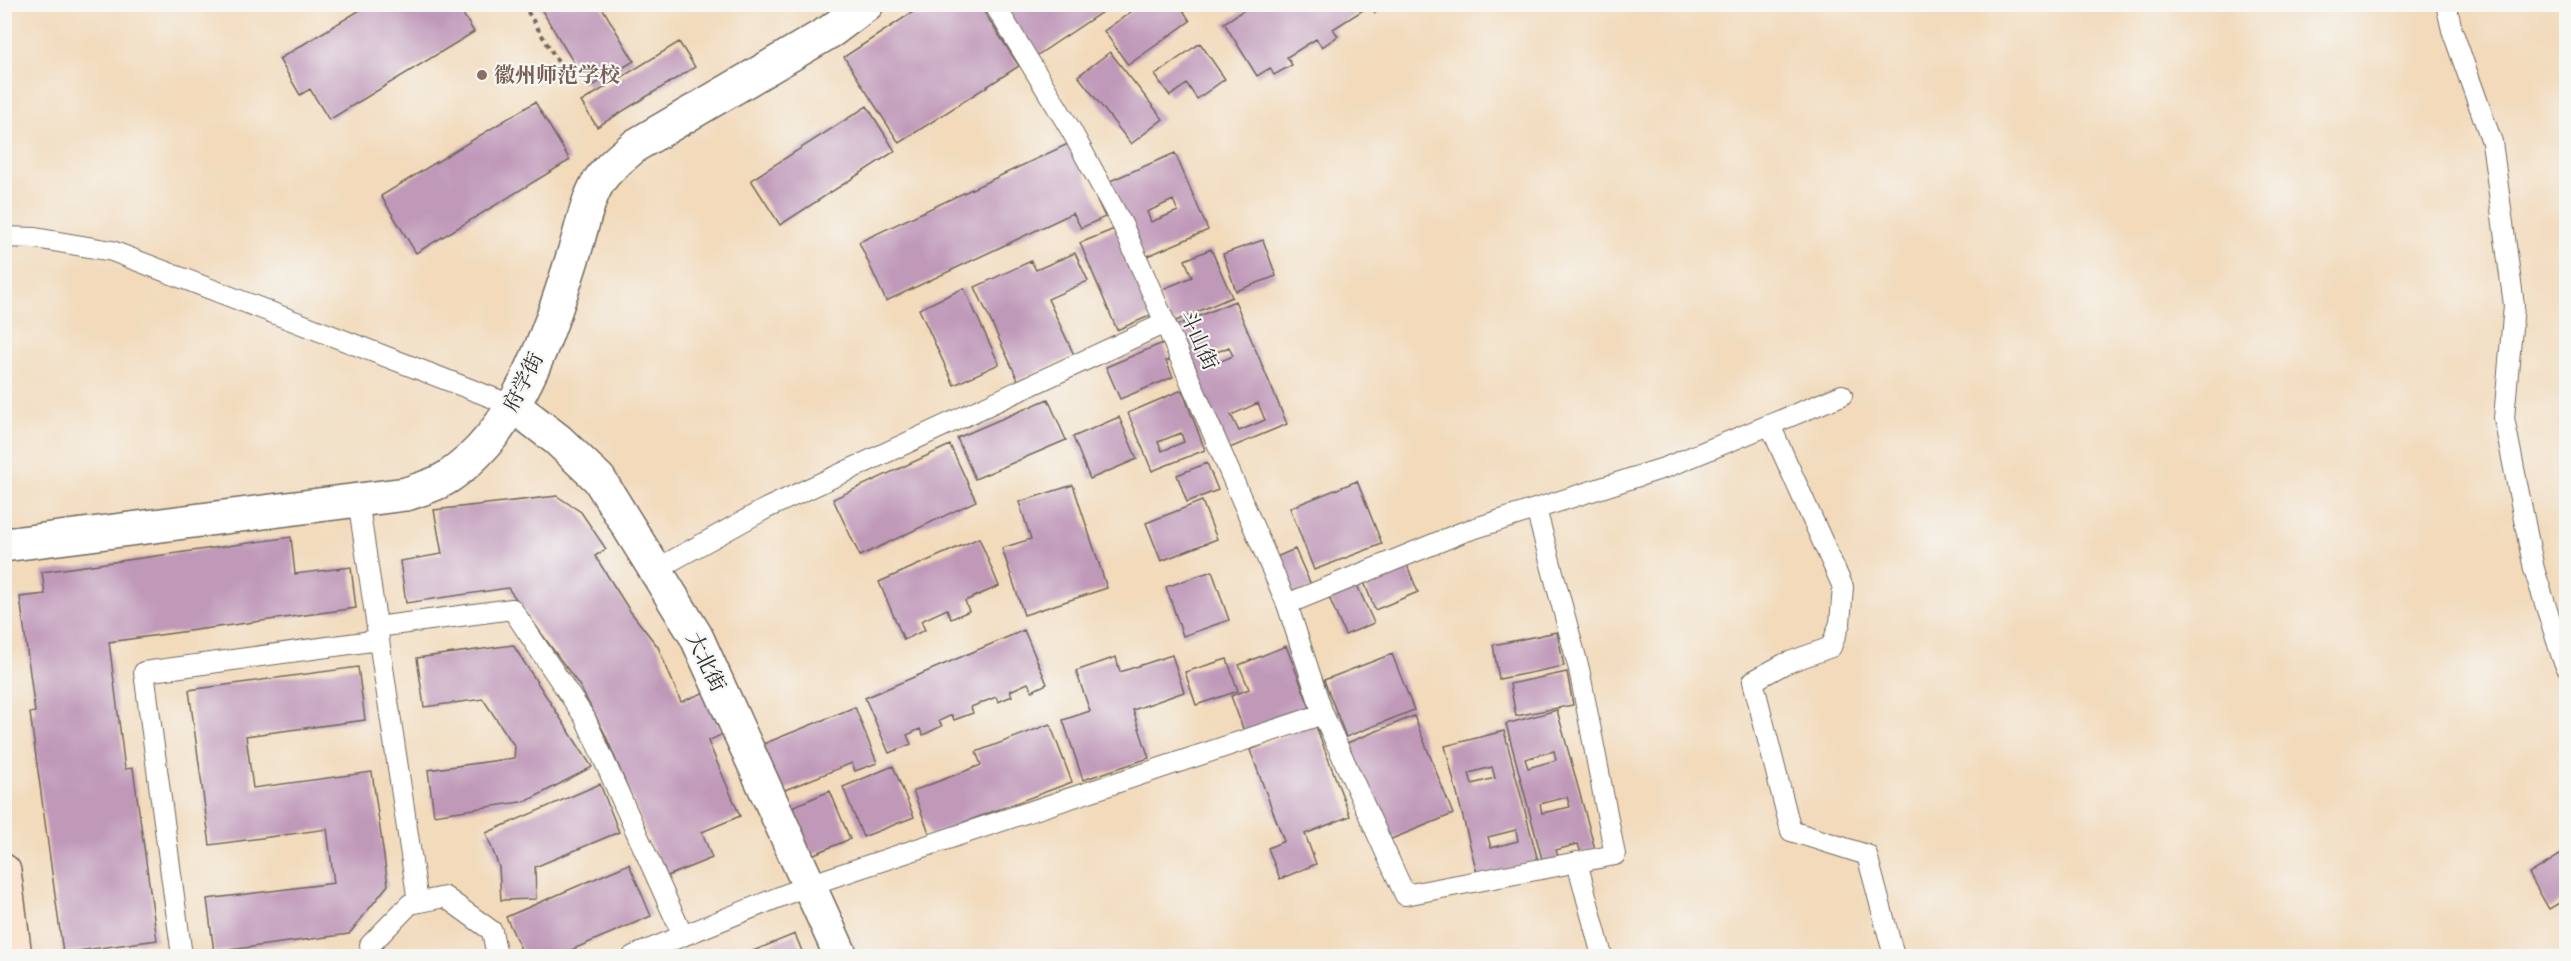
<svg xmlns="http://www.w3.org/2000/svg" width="2571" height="961" font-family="'IM FELL French Canon','Noto Serif SC',serif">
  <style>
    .building { fill: #c099b9; fill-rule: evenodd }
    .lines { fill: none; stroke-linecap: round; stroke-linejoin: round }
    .service-casing { stroke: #71685d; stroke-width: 22 }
    .minor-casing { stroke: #71685d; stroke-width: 36 }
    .secondary-casing { stroke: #71685d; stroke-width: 36 }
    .path { stroke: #71685d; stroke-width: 4; stroke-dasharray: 4.5 4.5; stroke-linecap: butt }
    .service { stroke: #fff; stroke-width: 20 }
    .minor { stroke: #fff; stroke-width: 33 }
    .secondary { stroke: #fce5d0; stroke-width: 33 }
    .education-dot { fill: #8d6e63; stroke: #f6f6f2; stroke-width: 2 }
    .labels { text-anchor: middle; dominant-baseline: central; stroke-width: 4.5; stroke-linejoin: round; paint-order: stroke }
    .education-label { font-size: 21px; font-weight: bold; fill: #785e54; stroke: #f6f6f2; text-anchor: start }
    .street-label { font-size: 21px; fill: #2b2b2b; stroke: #f6f6f2 }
  </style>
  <rect width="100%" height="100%" fill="#f6f6f2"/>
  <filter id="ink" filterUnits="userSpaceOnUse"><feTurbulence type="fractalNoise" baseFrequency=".0167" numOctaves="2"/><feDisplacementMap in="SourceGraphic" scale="12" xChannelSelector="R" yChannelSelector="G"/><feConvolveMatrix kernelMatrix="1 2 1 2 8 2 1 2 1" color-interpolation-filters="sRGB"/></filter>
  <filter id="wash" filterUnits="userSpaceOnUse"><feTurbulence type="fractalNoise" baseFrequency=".008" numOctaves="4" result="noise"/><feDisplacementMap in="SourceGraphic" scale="24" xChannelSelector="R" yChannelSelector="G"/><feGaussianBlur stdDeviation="1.35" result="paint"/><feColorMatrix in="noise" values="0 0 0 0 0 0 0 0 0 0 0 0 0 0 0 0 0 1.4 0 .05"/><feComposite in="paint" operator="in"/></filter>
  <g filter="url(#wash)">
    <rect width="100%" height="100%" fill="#f2dabb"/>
    <g id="blocks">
      <path class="building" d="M370,4H457L474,32L329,120L310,89L300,95L279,59Z
        M538,4H600L634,61L589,88Z
        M925,4H979L1019,66L899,143L844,57Z
        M1020,4H1105L1108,8L1036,56L1007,13Z
        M1142,4H1179L1190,21L1128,65L1104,31Z
        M1253,4H1389L1375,13L1371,5L1333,29L1338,36L1322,47L1316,39L1287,57L1292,65L1274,75L1270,68L1257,76L1224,23Z
        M679,42L695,67L597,127L581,102Z
        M1200,43L1225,79L1197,99L1187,84L1170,96L1155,75Z
        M1110,52L1163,119L1131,144L1078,76Z
        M535,102L570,160L416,253L381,196Z
        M867,106L895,151L780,225L751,180Z
        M1070,143L1105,217L1081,228L1073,213L886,301L859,242Z
        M1175,153L1208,230L1143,258L1110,181ZM1173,200L1178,211L1151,222L1147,212Z
        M1117,228L1154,314L1117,330L1080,243Z
        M1263,240L1276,276L1236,291L1223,254Z
        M1211,249L1232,297L1171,323L1158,291L1192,277L1185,260Z
        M1075,253L1088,281L1048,299L1074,355L1018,380L975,287L1031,261L1036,270Z
        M964,288L999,364L954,385L919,309Z
        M1235,301L1287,424L1225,450L1173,327ZM1229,347L1233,356L1209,366L1205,357ZM1258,403L1265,420L1239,431L1231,415Z
        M1163,343L1170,360L1166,361L1173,377L1120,399L1106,367Z
        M1182,390L1205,450L1152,471L1128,413ZM1181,433L1184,442L1162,451L1158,442Z
        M1048,399L1066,440L975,479L957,438Z
        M1119,417L1137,459L1090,479L1073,437Z
        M950,445L976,501L860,556L833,499Z
        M1207,463L1218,490L1187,502L1177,475Z
        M1357,481L1382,544L1314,570L1290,508Z
        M1073,485L1107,588L1024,615L1002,548L1031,539L1019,502Z
        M557,496L581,512L606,549L595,556L630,611L658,647L681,702L705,692L723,734L708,741L740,816L702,832L712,858L665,877L605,734L579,685L508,588L406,603L400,561L442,554L434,510Z
        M1202,501L1217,539L1161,561L1146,523Z
        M291,537L295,574L351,567L356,608L109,642L125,769L133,768L157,940L63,953L30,713L35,712L20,597L45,594L42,572Z
        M979,538L999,586L965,601L969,611L951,619L947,609L921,621L925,630L904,640L879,582Z
        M1295,549L1312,587L1291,597L1274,558Z
        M1407,565L1418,592L1375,610L1364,582Z
        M1212,571L1229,620L1183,636L1166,587Z
        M1357,585L1374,623L1345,635L1329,597Z
        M1024,630L1047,684L1032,691L1028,683L1010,691L1012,696L998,702L996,697L971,707L973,713L954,720L952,715L939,721L942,726L923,735L920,729L907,735L911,744L889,753L865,698Z
        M1557,632L1564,666L1499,679L1493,645Z
        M513,645L592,767L527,801L434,815L428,770L514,758L515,747L483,699L424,707L417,658Z
        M1286,646L1310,708L1245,734L1231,696L1249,689L1239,665Z
        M1392,654L1414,710L1346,737L1324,680Z
        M1172,655L1184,692L1133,710L1149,758L1083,780L1063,720L1090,711L1076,671L1116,657L1120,672Z
        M1227,659L1238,691L1196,705L1185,672Z
        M358,667L365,720L246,736L253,788L372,772L388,885L349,934L214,952L207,899L334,883L327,829L210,845L189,690Z
        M1567,672L1573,705L1516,716L1510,684Z
        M855,707L877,763L855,771L852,763L780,792L761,745Z
        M1557,710L1595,849L1581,853L1578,844L1556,850L1559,859L1543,863L1506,724ZM1554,751L1556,760L1528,768L1525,759ZM1567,797L1570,807L1542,813L1540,804Z
        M1414,716L1453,814L1389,840L1347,743Z
        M1050,724L1072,782L930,835L913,791L981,765L976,752Z
        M1315,724L1350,816L1305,834L1316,864L1280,879L1268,848L1284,841L1250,750Z
        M1504,731L1538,861L1478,877L1445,746ZM1492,767L1495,778L1472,784L1469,773ZM1516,830L1518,841L1491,848L1488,837Z
        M893,766L914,817L863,837L843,787Z
        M600,784L619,832L535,867L536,899L501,900L499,867L486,833Z
        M830,791L850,839L807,857L787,809Z
        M2566,851V899L2549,909L2529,874Z
        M629,864L651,916L557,956H524L506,917Z
        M795,934L804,956H739L753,951Z"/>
    </g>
  </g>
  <g filter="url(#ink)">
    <use href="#blocks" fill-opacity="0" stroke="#71685d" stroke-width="1.5"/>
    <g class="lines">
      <g class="service-casing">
        <path id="service" d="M994,4L1071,130L1123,226L1287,604L1323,714L1405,895L1615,855L1579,669L1536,509
          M2446,4L2452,30L2492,142L2514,305L2504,418L2534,569L2562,657L2566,666
          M4,237L35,238L112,251L514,406
          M1770,425L1843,587L1840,623L1831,647L1784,664L1753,681L1791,831L1867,855L1894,956
          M358,500L418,902
          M655,570L767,508L1165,323
          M1287,604L1463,532L1667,467L1842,395
          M377,627L512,609L585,718L683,936
          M1577,862L1602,956
          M182,956L144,672L379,640
          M372,956L370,945L410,904L445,897L492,931L497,956
          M633,956L809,885L1323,714"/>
      </g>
      <g class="minor-casing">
        <path id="minor" d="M514,406L558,440L599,479L696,636L841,956
          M4,545L406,494C421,489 436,485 448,477C520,429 549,331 574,253C581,233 585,207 595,188C604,170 621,158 636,145L831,31L867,4"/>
      </g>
      <g class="secondary-casing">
        <path id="secondary" d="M4,871L15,956"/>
      </g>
      <path class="path" d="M523,4L566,75"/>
      <use href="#service" class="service"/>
      <use href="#minor" class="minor"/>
      <use href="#secondary" class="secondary"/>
    </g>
  </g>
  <circle class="education-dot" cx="482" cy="75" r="6"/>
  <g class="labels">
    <g class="education-label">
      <text x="494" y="75">徽州师范学校</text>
    </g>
    <g class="street-label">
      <text transform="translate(1199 340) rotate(66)">斗山街</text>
      <text transform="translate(523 382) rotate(-63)">府学街</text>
      <text transform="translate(706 662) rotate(64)">大北街</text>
    </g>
  </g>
  <rect width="2571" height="961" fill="none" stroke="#f6f6f2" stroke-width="24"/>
</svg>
